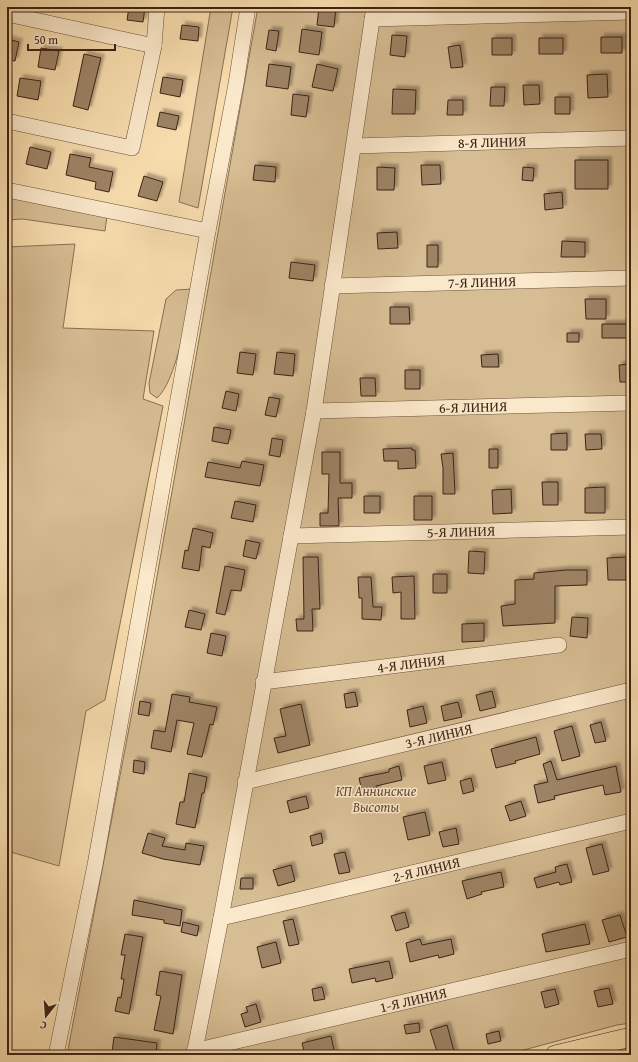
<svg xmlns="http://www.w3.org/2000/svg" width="638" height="1062" font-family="'Gentium Book Plus',serif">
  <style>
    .green { fill: #d7bd93; stroke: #8a7054 }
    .building { fill: #9d8365; stroke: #3c2316; filter: url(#shadow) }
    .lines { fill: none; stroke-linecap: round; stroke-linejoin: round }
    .minor-casing { stroke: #6b513c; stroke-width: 16 }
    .major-casing { stroke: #3c2316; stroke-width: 20 }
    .minor { stroke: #fae8ca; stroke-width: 15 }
    .major { stroke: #f7dcad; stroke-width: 19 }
    .labels { text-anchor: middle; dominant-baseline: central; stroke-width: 3; stroke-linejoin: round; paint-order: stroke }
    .street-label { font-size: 14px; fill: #3c2316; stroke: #fae8ca }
    .park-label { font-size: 14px; font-style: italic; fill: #634a35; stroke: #fae8ca }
  </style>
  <defs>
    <filter id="shadow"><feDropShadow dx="3.5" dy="-3.5" stdDeviation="1" flood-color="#0004"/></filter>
  </defs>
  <rect width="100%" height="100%" fill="#f7dcad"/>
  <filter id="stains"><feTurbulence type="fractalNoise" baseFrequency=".005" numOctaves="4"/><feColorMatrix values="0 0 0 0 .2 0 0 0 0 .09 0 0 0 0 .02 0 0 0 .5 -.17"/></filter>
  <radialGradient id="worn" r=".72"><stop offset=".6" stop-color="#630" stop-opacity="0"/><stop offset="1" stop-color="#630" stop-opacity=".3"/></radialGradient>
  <path class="green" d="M211,7H233L198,208L179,202Z
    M258,7H631V1023L617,1025L505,1055H67L145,644Z
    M7,197L107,216L105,231L23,219L7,220Z
    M75,244L63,328L154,331L143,399L163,406L105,700L86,711L59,866L7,851V247Z
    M193,289C187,314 176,382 157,398L150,393L149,383L166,299L176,290Z"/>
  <path class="building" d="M129,7H145L143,22L127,20Z
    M319,7H336L334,27L317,25Z
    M182,25L199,27L198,41L180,39Z
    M302,29L322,32L319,55L299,52Z
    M269,30L279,31L276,51L266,49Z
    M392,35L407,36L405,57L390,55Z
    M601,37H622V53H601Z
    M492,38H512V55H492Z
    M539,38H563V54H539Z
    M7,39L19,42L15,61L7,60Z
    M460,45L463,67L451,68L448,47Z
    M41,48L59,51L55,70L38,67Z
    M84,54L101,58L88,110L73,106Z
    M269,64L291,67L288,89L266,86Z
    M317,64L338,69L333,91L312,87Z
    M607,74L608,97L588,98L587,75Z
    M163,77L183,80L180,97L160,93Z
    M20,78L41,81L38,100L17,96Z
    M523,85H539L540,104L524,105Z
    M491,87H505L504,106H490Z
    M393,89L416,90L415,114H392Z
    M293,94L309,96L306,117L291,115Z
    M555,97H570V114H555Z
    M448,100H463V115H447Z
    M160,112L179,116L176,130L157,126Z
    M30,147L51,152L47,169L26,164Z
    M70,154L91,158L89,167L113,172L109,192L95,189L96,182L66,175Z
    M575,160H608V189H575Z
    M255,165L276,167L275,182L253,180Z
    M421,165H440L441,184L422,185Z
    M377,167L395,168L394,190H377Z
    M523,167L534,168L533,181L522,180Z
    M144,176L163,182L157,201L138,196Z
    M562,192L563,208L545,210L544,194Z
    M397,232L398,248L378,249L377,233Z
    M562,241L585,242V257H561Z
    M427,245H438V267H427Z
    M291,262L315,265L313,281L289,278Z
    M585,299H606V319H586Z
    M390,307H409L410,324H390Z
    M602,324H631V338H602Z
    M567,333H579V342H567Z
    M240,352L256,354L253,375L237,373Z
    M277,352L295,354L293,376L274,374Z
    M498,354L499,367H482L481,355Z
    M631,364V382H620L619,365Z
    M405,370H420V389H405Z
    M360,378H375L376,396H361Z
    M226,391L239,394L236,411L222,408Z
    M269,397L280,399L276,417L265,415Z
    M214,427L231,430L228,444L212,441Z
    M567,433V450H551V434Z
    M585,434H601L602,449L586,450Z
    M272,438L283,440L280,457L269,455Z
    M412,448V450H415L416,468L398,469V461H384L383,449Z
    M489,449H498V468H489Z
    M322,452H340V483H352V498H338L339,526H320V513H328L329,474H322Z
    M453,453L455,494H443V468L441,454Z
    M242,461L264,465L260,486L205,477L208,462L240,468Z
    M542,482H558V505H543Z
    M605,487V513H585V488Z
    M511,489L512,513L493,514L492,490Z
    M364,496H380V513H364Z
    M414,496H432V520H414Z
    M235,501L256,505L253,522L231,518Z
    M193,528L213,533L210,548L202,546L199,571L182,568L185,550L188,551Z
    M246,540L260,543L256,559L243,556Z
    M469,551L485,552L484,574L468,573Z
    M303,557H318L320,609H312L313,631H297L296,619H304Z
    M626,557V580H608L607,558Z
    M225,566L245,570L241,591L231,590L225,615L216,613Z
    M566,570H587V585L555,586V623L503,626L501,606L515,604V580L534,579V573Z
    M433,574H447V593H433Z
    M414,576L415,619H401V592L393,593L392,577Z
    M358,577H371L373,607H382L381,620L362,619V598H359Z
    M189,610L205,614L201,630L185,627Z
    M572,617L588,618L587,638L570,636Z
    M484,623V641L462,642V624Z
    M211,633L226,636L222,656L207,653Z
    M492,691L496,707L480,711L476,695Z
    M355,692L358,706L346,708L344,694Z
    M172,694L190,697L189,702L217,707L213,725L210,724L202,757L187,754L194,723L177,720L171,752L151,748L154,730L165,732Z
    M140,701L151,703L149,716L138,714Z
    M458,702L462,717L444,721L441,706Z
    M301,704L310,745L278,753L274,738L286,736L280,709Z
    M423,706L427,723L410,727L407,710Z
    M601,722L606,741L595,743L590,725Z
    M572,726L580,756L562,761L554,731Z
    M536,737L540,754L515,761L516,763L496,768L491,749Z
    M134,760L145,762L144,774L133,772Z
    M551,761L557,780L616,766L621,792L605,795L603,785L554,796L555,799L538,803L534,785L548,782L543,764Z
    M442,762L446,780L428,784L424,766Z
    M399,766L402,780L376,786L377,793L363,796L359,778L389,772V769Z
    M189,773L207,777L204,793H202L195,828L176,824L180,802H184Z
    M471,778L474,791L463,794L460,781Z
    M306,796L309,808L290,813L287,801Z
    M521,801L526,816L510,821L505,806Z
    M425,812L430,835L408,840L403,817Z
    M456,828L459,844L443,847L439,832Z
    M148,833L165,838L162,846L185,850L186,843L204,846L200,865L163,859L142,853Z
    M321,833L323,843L312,846L310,836Z
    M602,844L609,871L593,875L586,848Z
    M345,852L350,872L339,874L334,854Z
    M567,864L572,882L560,885L559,882L537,888L534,878L556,872L555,867Z
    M291,865L295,881L278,886L273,870Z
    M501,872L504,887L481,892L482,894L467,899L462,881Z
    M241,878H253V889H240Z
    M134,900L182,910L180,926L164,923V920L132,915Z
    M405,912L409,927L396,931L391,916Z
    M620,915L627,937L609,942L602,920Z
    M293,919L299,944L289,946L283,921Z
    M183,922L199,926L197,936L181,932Z
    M585,924L590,944L546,952L542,934Z
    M125,934L143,937L129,1014L115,1011L118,997L121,998L124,979H121L125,955H121Z
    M420,939L422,945L451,939L454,954L439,958L438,955L410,962L406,943Z
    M276,942L281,963L262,968L257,947Z
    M389,961L393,978L376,982L375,978L352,983L349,969Z
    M160,971L182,975L173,1034L154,1030L161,996L156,995Z
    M322,987L325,999L314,1001L312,989Z
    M609,988L613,1004L598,1007L594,991Z
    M555,989L559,1004L545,1008L541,992Z
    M256,1004L261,1022L245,1027L241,1014L248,1012L246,1007Z
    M419,1023L420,1032L406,1034L404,1025Z
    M447,1025L455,1055H438L430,1030Z
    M499,1031L501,1041L488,1044L486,1034Z
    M331,1036L335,1055H305L302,1043Z
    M114,1037L157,1043L156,1055H133L112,1052Z"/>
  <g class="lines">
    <g class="minor-casing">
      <g id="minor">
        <path d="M7,14L154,46"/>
        <path d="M372,19L631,12"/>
        <path d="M7,121L132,148L154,46L157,7"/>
        <path id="s1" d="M354,146L631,138"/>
        <path d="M7,190L208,231"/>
        <path id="s2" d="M332,286L631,278"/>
        <path id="s3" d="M314,411L631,403"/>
        <path id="s4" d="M291,536L631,527"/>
        <path id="s5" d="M263,682L559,645"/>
        <path id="s6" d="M245,782L631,690"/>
        <path id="s7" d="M221,918L631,821"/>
        <path id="s8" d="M194,1051L631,949"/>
        <path d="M56,1055L95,865L208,231L236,84L248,7"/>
        <path d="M194,1055L221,918L314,411L374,7"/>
      </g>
    </g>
    <g class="major-casing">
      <path id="major" d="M555,1055L631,1037"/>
    </g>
    <use href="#minor" class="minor"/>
    <use href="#major" class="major"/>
  </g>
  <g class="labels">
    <g class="street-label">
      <text stroke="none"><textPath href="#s1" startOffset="138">8-Я ЛИНИЯ</textPath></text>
      <text stroke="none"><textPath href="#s2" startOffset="150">7-Я ЛИНИЯ</textPath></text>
      <text stroke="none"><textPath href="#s3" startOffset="159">6-Я ЛИНИЯ</textPath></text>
      <text stroke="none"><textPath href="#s4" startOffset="170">5-Я ЛИНИЯ</textPath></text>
      <text stroke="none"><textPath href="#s5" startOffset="149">4-Я ЛИНИЯ</textPath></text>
      <text stroke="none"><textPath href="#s6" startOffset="199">3-Я ЛИНИЯ</textPath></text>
      <text stroke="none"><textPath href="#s7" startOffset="211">2-Я ЛИНИЯ</textPath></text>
      <text stroke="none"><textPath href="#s8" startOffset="225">1-Я ЛИНИЯ</textPath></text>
    </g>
    <g class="park-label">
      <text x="376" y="791">КП Аннинские<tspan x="376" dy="16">Высоты</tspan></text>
    </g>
  </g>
  <rect width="638" height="1062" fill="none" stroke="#f7dcad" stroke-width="24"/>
  <rect x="8" y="8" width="622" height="1046" fill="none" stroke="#3c2316" stroke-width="2"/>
  <rect x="12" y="12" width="614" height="1038" fill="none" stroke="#3c2316"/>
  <g transform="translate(46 1016) rotate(197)" stroke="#fae8ca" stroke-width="3" paint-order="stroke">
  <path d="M0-3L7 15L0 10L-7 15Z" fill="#3c2316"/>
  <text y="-6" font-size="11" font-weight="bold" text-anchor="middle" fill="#3c2316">С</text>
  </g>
  <path d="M28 44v6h87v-6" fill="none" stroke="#3c2316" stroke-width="2"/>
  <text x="34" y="44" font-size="12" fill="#3c2316" stroke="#fae8ca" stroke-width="3" paint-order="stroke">50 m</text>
  <rect width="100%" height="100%" filter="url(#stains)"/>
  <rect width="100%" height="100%" fill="url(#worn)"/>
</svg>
